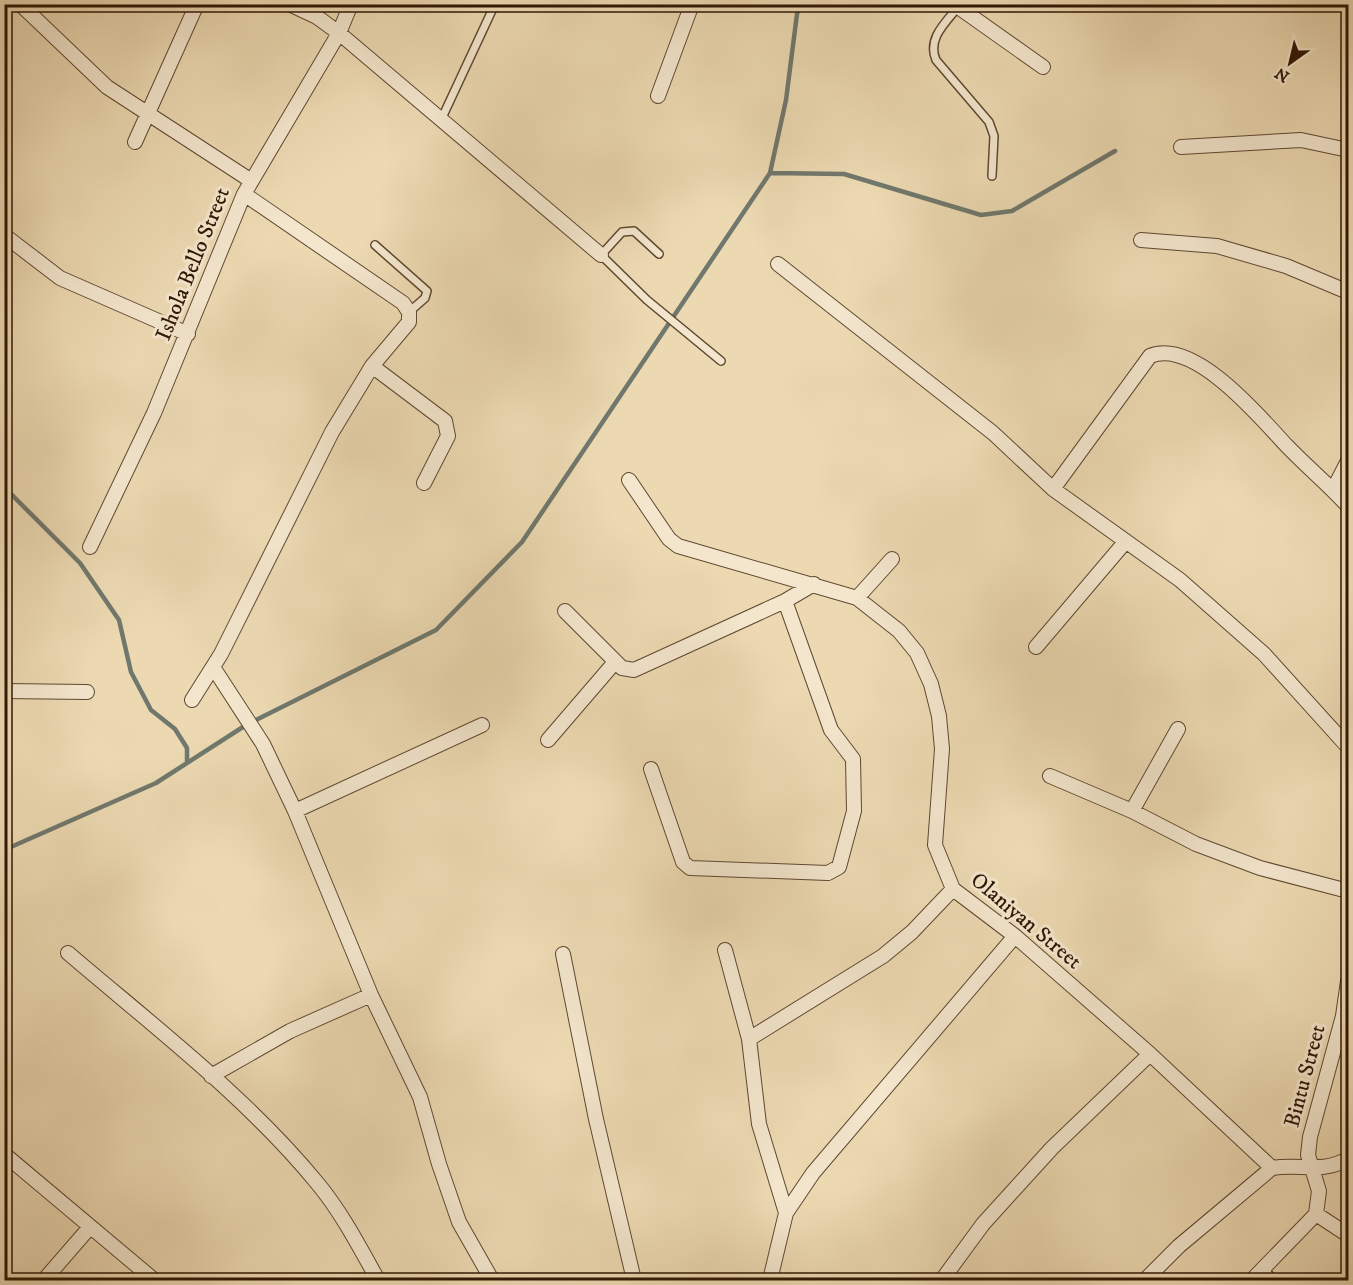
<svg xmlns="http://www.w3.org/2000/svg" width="1353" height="1285" font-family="'IM FELL DW Pica',serif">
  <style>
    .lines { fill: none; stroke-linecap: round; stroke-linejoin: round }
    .stream { stroke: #70786d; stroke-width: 4.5 }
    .lane-casing { stroke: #5f4830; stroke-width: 10 }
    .street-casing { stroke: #5f4830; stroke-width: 16 }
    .lane { stroke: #f3e6cd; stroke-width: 7 }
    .street { stroke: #f3e6cd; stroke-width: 14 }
    .labels { text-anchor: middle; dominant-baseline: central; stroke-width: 6; stroke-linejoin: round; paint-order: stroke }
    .street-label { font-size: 22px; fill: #301704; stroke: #f3e6cd }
  </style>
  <rect width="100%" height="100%" fill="#ecd9b2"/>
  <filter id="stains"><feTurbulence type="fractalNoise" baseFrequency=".00333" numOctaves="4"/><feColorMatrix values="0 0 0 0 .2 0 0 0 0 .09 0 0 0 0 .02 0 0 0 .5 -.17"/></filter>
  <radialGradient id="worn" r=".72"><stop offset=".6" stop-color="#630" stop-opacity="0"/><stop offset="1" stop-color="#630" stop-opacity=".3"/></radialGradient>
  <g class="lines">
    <path class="stream" d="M770,173L844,174L981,215L1012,211L1115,151
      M4,487L80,563L119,620L131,672L151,710L175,729L187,748V763
      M4,850L156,783L246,725L436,630L522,542L770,173L786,100L797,14L801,4"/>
    <g class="lane-casing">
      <path id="lane" d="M958,7C945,23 927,39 936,60L989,122L994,136L992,176
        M441,120L495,4
        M375,245L427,291L425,298L409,312
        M659,254L634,231L622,232L601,255L647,300L721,361
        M1265,1270L1274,1280"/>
    </g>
    <g class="street-casing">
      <path id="street" d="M20,4L107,87L250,180
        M289,4L317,17L339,33L601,255
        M954,4L1043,67
        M658,96L692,4
        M135,142L197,4
        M1181,147L1301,140L1348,150
        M4,235L60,278L188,334
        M1141,240L1217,246L1286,266L1348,292
        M778,264L993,433L1053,489L1180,580L1264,654L1348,747
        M372,366L445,421L448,436L424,483
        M629,480L669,539L678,546L857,598L899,631L917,653L931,684L939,716L942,749L935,845L953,889L1015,936L1150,1054L1272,1168
        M1053,489L1150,356C1194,338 1259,416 1286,445C1306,466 1329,485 1348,506
        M1333,490L1348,461
        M90,547L154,413L244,194L339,33L351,4
        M857,598L892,559
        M565,611L622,668L634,670L785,601L814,584
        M1036,647L1126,541
        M213,667L263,744L295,811L371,995L420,1097L439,1164L459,1222L492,1280
        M4,691L87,692
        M192,700L221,654L332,432L372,366L409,322V312L403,303L244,194
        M548,740L615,662
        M651,769L683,862L690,868L828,873L839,867L854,811L853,759L831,730L785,601
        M1050,776L1132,811L1196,844L1260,868L1348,891
        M295,811L482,725
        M1132,811L1178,729
        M725,950L749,1039L759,1124L786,1213
        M68,953C151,1024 249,1099 318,1184C342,1213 360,1248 378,1280
        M563,954L596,1119L634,1280
        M1348,981L1343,1016L1310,1137L1308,1155L1319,1191L1316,1214L1348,1235
        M749,1039L883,956L912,932L953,889
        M211,1076L290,1031L371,995
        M4,1154L154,1280
        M1272,1168C1301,1163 1320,1174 1348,1159
        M44,1280L90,1227
        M770,1280L786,1213L813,1173L1015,936
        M942,1280L983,1224L1052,1148L1150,1054
        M1145,1280L1179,1246L1272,1168
        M1252,1280L1316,1214"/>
    </g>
    <use href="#lane" class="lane"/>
    <use href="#street" class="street"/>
  </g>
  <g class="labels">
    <g class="street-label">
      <text transform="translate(193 264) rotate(-68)">Ishola Bello Street</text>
      <text transform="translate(1026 921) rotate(40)">Olaniyan Street</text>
      <text transform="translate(1305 1076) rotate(-75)">Bintu Street</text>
    </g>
  </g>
  <rect width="1353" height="1285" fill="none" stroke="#ecd9b2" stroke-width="24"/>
  <rect x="6" y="6" width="1341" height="1273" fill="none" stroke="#301704" stroke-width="3"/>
  <rect x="12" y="12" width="1329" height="1261" fill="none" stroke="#301704" stroke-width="1.5"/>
  <g transform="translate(1290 63) rotate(214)" stroke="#f3e6cd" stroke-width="4.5" paint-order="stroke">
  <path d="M0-4.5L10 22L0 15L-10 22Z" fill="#301704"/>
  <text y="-9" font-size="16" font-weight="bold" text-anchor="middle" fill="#301704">N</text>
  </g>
  <rect width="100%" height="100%" filter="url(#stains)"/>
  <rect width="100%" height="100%" fill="url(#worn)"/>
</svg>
